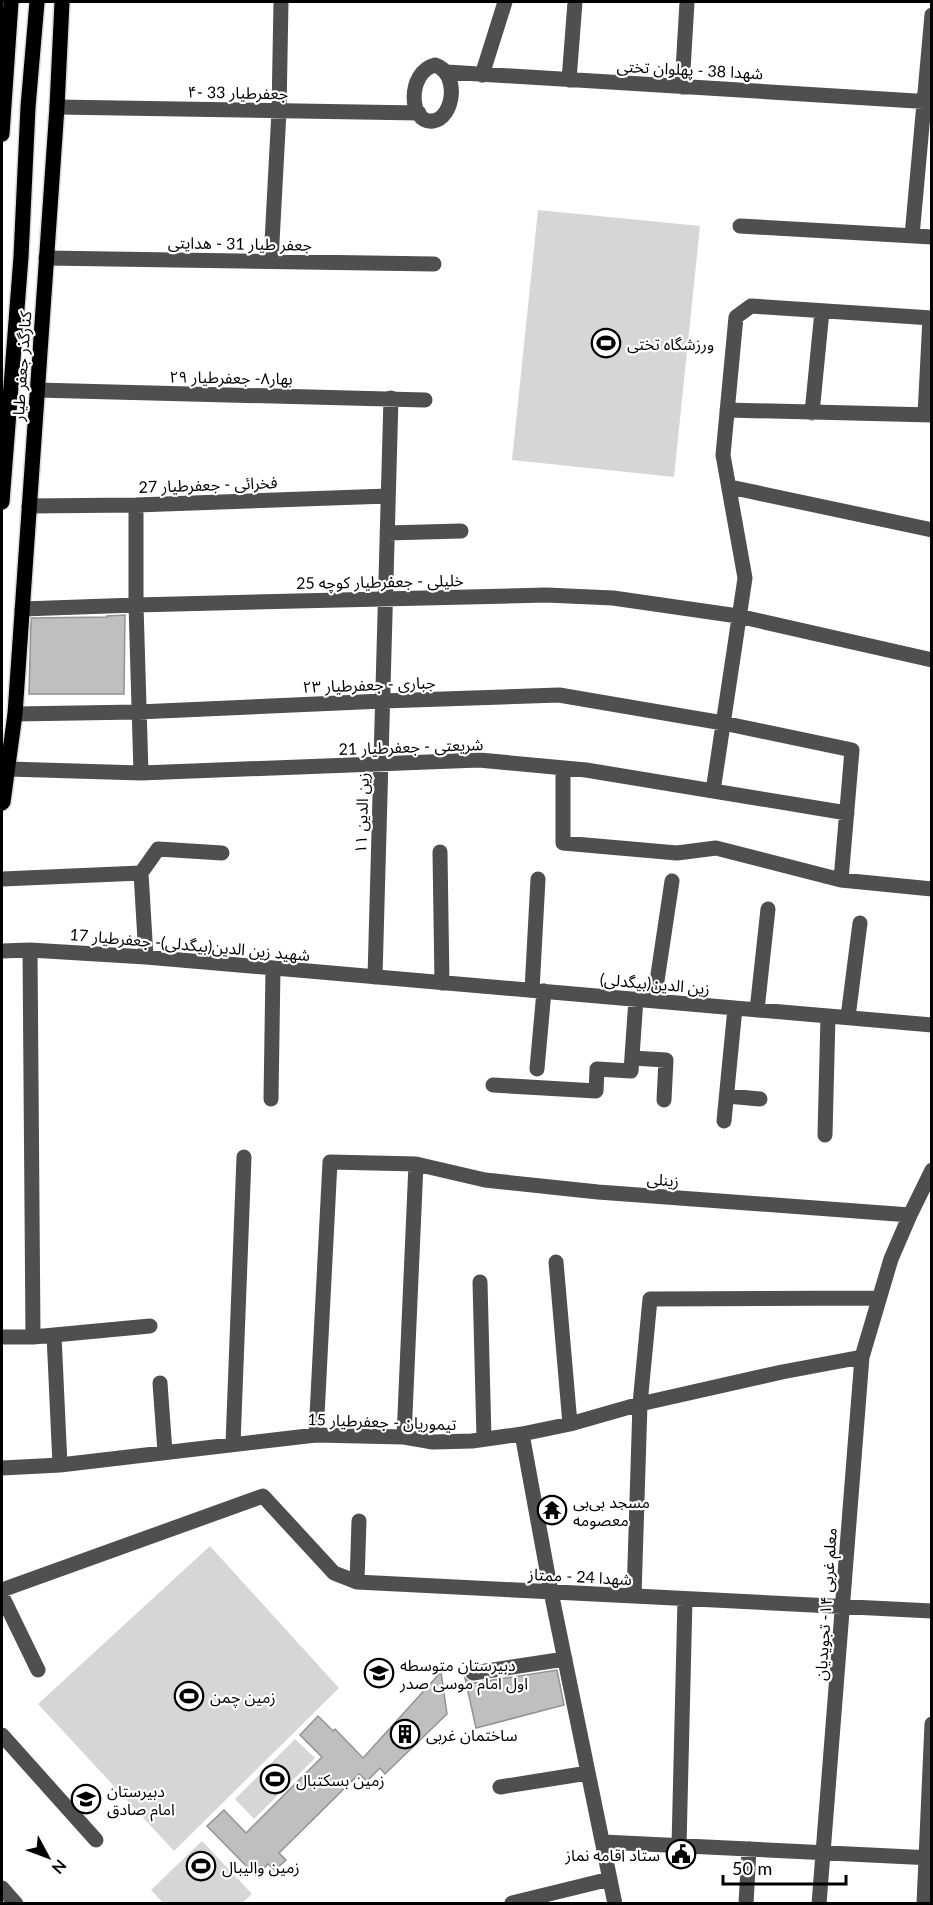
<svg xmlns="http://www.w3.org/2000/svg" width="933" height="1905" font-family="Lato,'Noto Sans Arabic',sans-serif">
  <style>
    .green { fill: #d6d6d6 }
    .building { fill: #bfbfbf; stroke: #939393; stroke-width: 1.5 }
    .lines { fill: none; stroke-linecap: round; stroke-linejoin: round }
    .major-casing { stroke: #dbdbdb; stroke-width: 18 }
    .minor { stroke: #4f4f4f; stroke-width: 15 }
    .major { stroke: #000; stroke-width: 15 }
    .labels { text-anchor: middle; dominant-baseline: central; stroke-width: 4.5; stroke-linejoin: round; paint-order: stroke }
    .street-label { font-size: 16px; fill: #000; stroke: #fff }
    .poi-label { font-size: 16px; fill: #000; stroke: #fff; text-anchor: start }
  </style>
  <rect width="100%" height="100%" fill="#fff"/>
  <path class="green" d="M538,210L700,226L674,477L512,460Z
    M210,1546L339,1688L174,1851L38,1704Z
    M295,1739L315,1758L254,1819L235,1799Z
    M202,1841L252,1894L242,1903H163L151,1890Z"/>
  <path class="building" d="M125,615L124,694H29L31,618L107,617V616Z
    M557,1670L564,1705L476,1728L465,1678L469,1682L474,1683Z
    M441,1672L447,1714L385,1774L380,1768L367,1781L359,1774L279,1853L286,1860L275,1870L268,1864L256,1876L207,1826L224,1810L246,1833L322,1757L300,1735L318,1716L333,1731L335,1729L363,1758Z"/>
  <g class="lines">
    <g class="major-casing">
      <path id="major" d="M2,134L11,2
        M2,502L21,257L28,107L37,2
        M2,803L3,802L15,714L57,107L62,2"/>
    </g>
    <path class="minor" d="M435,65C460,73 454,118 433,121C408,124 407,72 435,65Z
      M447,72L932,102
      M482,75L505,2
      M569,80L575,2
      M682,87L687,2
      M57,107L419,113
      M740,226L932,237
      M912,236L932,15
      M46,258L434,264
      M271,261L279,111L281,2
      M37,390L425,400
      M727,410L932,415
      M812,413L822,311
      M925,415L930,318
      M730,487L932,530
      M136,505V605L141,773
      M29,506L136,505L388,496
      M387,533L461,531
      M22,609L136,605L546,595L613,598L738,616L932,660
      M15,714L138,712L383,701L559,695L723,723L852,750L841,880
      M563,768V843L677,853L716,848L841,880L932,889
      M8,769L141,773L479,760L586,770L847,813
      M713,791L745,578L723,455L736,317L751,306L932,318
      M440,852L442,983
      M2,879L141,873
      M30,950L33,1337
      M2,951L30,950L146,957L932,1025
      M146,957L141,873L158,849L222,853
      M375,977L391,398
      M532,990L538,879
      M654,1001L672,881
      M757,1010L768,909
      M848,1017L860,923
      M632,1058L666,1060L664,1100
      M537,1069L544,991
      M493,1085L596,1091L597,1069L631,1071L636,999
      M727,1096L760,1099
      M271,1099L273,968
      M724,1121L735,1008
      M825,1135L828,1016
      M556,1262L570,1424
      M480,1282L484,1439
      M54,1335L60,1465
      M2,1337H33L150,1326
      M160,1383L165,1452
      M522,1434L551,1592L615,1904
      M316,1435L330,1162L416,1164L485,1180L598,1192L910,1215
      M404,1437L416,1164
      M233,1444L244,1157
      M2,1468L60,1465L316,1435L404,1437L433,1442L472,1441L522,1434L570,1424L640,1404L782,1372L862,1357
      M357,1582L359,1521
      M2,1590L263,1496L334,1573L357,1582L932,1611
      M2,1596L38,1670
      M634,1596L640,1404L650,1299L879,1298
      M473,1673L565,1659
      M2,1735L96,1840
      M500,1787L588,1773
      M603,1842L932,1858
      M679,1846L685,1599
      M2,1888L16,1904
      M512,1903L610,1879
      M746,1904L749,1849
      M819,1904L862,1357L891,1259L910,1215L932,1170
      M924,1904L932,1724"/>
    <use href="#major" class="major"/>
  </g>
  <defs>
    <g id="stadium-ring" transform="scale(1.5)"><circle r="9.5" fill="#fff" stroke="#000" stroke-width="1.5"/><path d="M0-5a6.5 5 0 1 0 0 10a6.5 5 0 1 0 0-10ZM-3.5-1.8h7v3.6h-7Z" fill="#000"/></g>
    <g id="temple-ring" transform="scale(1.5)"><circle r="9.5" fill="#fff" stroke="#000" stroke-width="1.5"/><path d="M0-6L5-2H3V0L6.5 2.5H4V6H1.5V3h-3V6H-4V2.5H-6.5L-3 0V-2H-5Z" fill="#000"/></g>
    <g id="school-ring" transform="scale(1.5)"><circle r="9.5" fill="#fff" stroke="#000" stroke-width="1.5"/><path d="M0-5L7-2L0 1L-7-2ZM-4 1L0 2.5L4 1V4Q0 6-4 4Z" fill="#000"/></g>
    <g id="building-ring" transform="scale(1.5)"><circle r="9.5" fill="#fff" stroke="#000" stroke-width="1.5"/><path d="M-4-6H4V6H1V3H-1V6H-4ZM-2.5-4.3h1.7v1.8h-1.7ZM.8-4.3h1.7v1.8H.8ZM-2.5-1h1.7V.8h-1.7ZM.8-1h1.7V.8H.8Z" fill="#000"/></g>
    <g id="civic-ring" transform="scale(1.5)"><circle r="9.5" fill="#fff" stroke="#000" stroke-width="1.5"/><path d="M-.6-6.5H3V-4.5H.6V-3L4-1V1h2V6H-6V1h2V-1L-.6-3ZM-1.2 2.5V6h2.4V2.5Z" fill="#000"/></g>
  </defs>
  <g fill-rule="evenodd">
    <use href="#stadium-ring" x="606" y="343"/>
    <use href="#temple-ring" x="552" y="1510"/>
    <use href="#school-ring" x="379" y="1673"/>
    <use href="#stadium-ring" x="189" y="1696"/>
    <use href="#building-ring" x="405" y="1734"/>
    <use href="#stadium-ring" x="275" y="1779"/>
    <use href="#school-ring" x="86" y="1799"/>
    <use href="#civic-ring" x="681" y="1854"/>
    <use href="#stadium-ring" x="201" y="1866"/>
  </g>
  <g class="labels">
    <g class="street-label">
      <text transform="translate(690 69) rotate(3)">شهدا 38 - پهلوان تختی</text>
      <text transform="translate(238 92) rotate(1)">۴- جعفرطیار 33</text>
      <text transform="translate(240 243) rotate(1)">جعفر طیار 31 - هدایتی</text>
      <text transform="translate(21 366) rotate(-86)">کنارگذر جعفر طیار</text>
      <text transform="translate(231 377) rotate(1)">بهار۸- جعفرطیار ۲۹</text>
      <text transform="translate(208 484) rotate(-2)">فخرائی - جعفرطیار 27</text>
      <text transform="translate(380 581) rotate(-1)">خلیلی - جعفرطیار کوچه 25</text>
      <text transform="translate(369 684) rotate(-2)">جباری - جعفرطیار ۲۳</text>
      <text transform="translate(411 746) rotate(-2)">شریعتی - جعفرطیار 21</text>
      <text transform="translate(361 813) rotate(-88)">زین الدین ۱۱</text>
      <text transform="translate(190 944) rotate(5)">شهید زین الدین(بیگدلی)- جعفرطیار 17</text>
      <text transform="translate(655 983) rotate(5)">زین الدین(بیگدلی)</text>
      <text transform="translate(663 1179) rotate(4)">زینلی</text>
      <text transform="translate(382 1421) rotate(2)">تیموریان - جعفرطیار 15</text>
      <text transform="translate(580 1576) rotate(3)">شهدا 24 - ممتاز</text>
      <text transform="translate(825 1604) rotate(-86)">معلم غربی ۱۴- تجویدیان</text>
    </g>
    <g class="poi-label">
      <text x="627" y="343">ورزشگاه تختی</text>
      <text x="573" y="1501">مسجد بی‌بی<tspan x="573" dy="18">معصومه</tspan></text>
      <text x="400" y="1664">دبیرستان متوسطه<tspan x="400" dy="18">اول امام موسی صدر</tspan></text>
      <text x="210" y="1696">زمین چمن</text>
      <text x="426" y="1734">ساختمان غربی</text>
      <text x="296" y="1779">زمین بسکتبال</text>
      <text x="107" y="1790">دبیرستان<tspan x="107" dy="18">امام صادق</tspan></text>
      <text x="660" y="1854" text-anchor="end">ستاد اقامه نماز</text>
      <text x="222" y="1866">زمین والیبال</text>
    </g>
  </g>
  <rect width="933" height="1905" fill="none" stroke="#000000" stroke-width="6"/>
  <g transform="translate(48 1857) rotate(131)" stroke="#ffffff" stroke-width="4.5" paint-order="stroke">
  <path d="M0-4.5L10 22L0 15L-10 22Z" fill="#000000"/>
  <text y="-9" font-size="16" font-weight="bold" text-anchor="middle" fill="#000000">N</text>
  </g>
  <path d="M723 1875v9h123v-9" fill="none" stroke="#000000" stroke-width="3"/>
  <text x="732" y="1875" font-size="18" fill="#000000" stroke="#ffffff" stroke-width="4.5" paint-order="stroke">50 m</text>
</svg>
